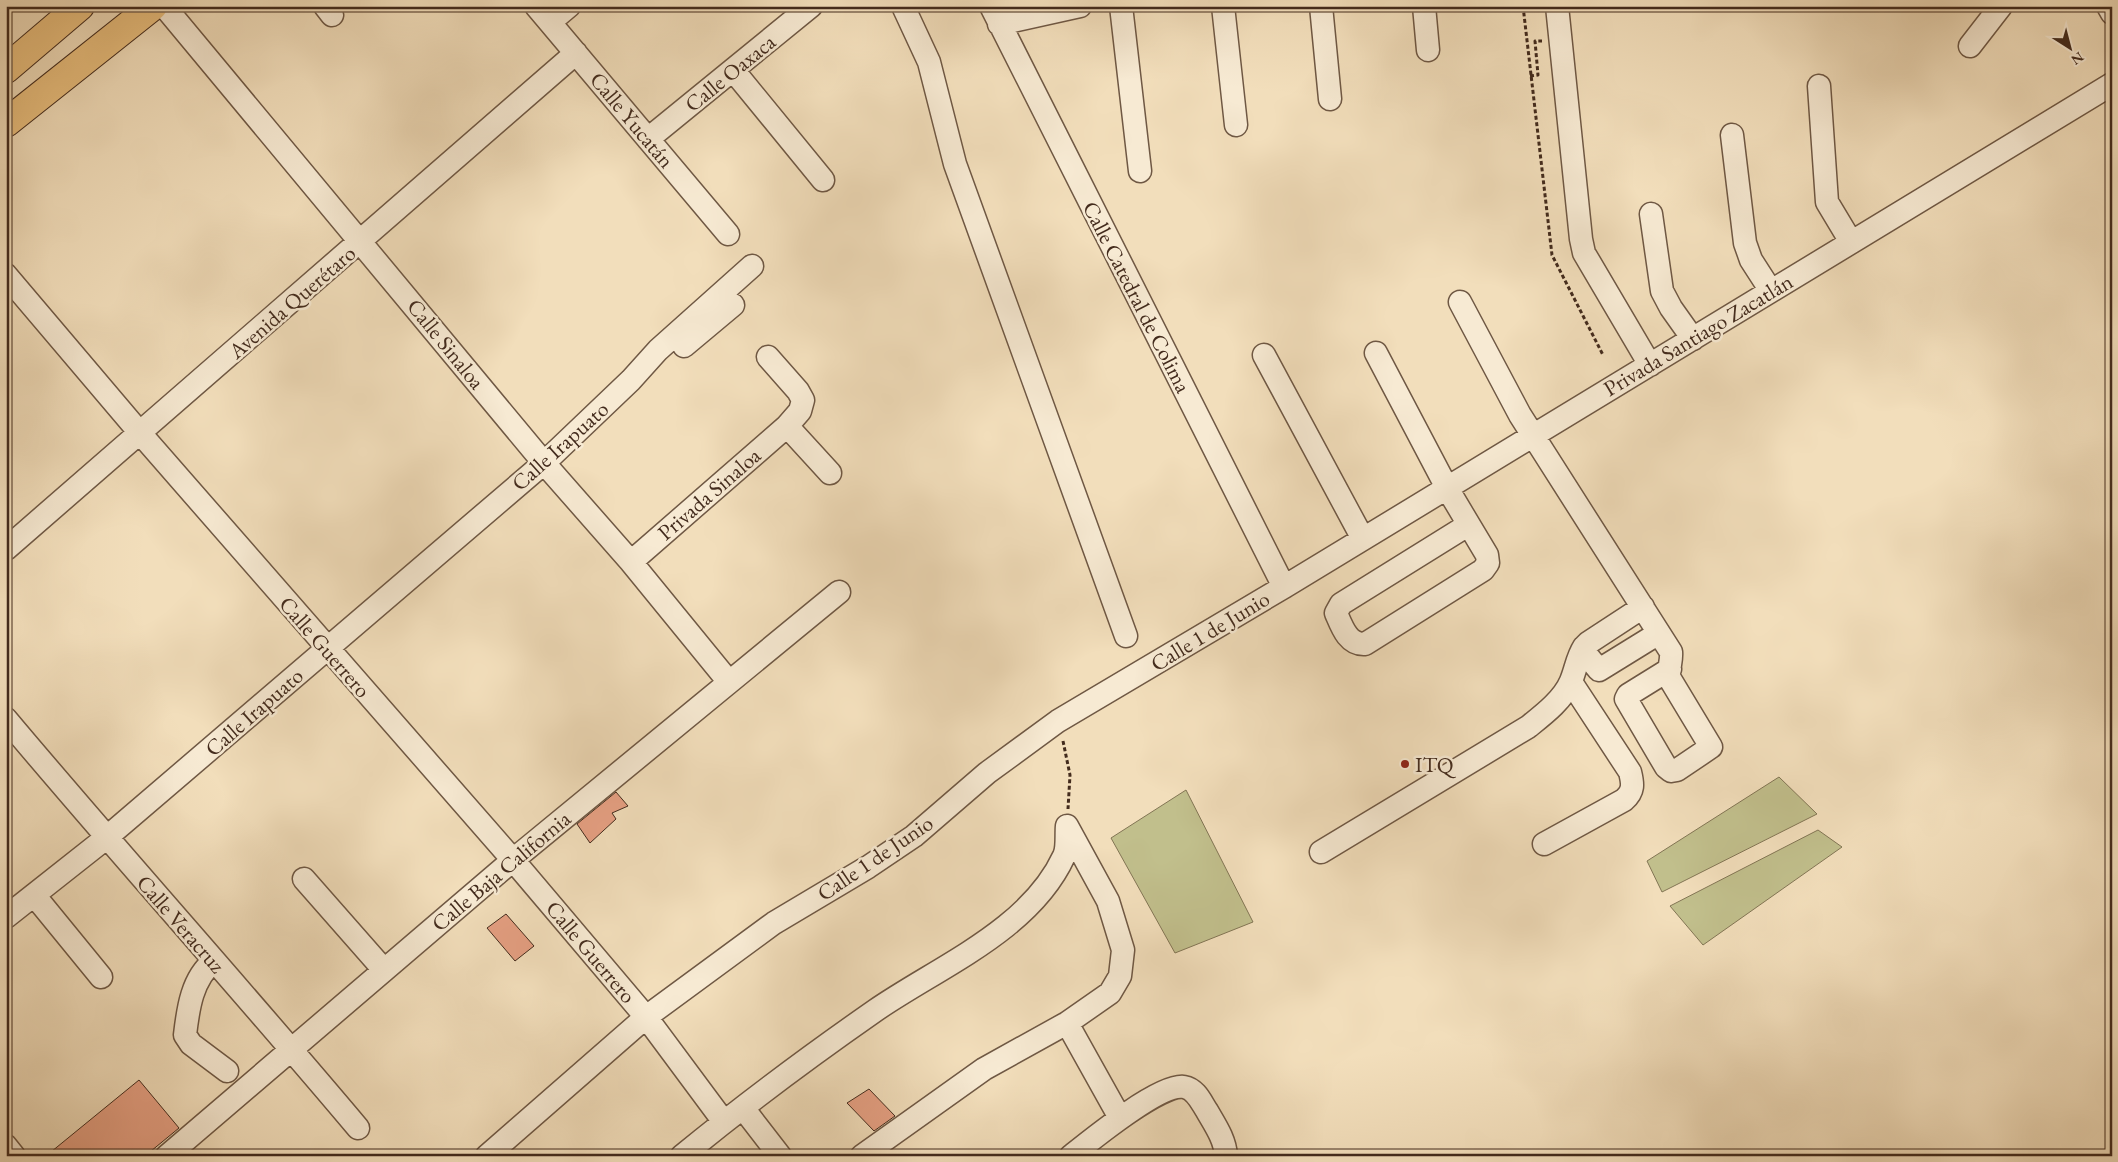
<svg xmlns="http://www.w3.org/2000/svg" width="2118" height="1162" font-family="'EB Garamond',serif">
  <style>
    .green { fill: #c1bf8c; stroke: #827554 }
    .building { fill: #e6a083; stroke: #432b1d }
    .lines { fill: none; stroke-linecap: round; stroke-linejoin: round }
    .minor-casing { stroke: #6f5844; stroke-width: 25 }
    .major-casing { stroke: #432b1d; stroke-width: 30 }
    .path { stroke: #432b1d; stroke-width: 3; stroke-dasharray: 4 2.5; stroke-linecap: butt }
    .minor { stroke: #f7ead3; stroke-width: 22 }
    .major { stroke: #e9bf7e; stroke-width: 28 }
    .poi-dot { fill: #8f2418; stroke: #f7ead3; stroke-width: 2 }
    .labels { text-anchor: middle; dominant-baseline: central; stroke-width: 5; stroke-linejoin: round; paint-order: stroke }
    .street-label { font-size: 22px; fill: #432b1d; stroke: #f7ead3 }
    .poi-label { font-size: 22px; fill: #432b1d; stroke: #f7ead3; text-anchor: start }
  </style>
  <rect width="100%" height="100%" fill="#f2debb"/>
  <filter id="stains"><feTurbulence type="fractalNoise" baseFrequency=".004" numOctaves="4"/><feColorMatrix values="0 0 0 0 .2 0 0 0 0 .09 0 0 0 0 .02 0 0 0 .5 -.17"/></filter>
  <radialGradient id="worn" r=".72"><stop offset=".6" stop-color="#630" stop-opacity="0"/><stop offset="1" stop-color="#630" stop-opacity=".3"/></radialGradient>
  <path class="green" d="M1779,777L1817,814L1662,892L1647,861Z
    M1186,790L1253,922L1175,953L1111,838Z
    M1818,830L1842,847L1703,945L1670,906Z"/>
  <path class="building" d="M616,792L628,806L612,813L616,819L590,843L577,824Z
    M506,914L534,946L515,961L487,928Z
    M139,1080L179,1128L145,1156H46Z
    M869,1089L895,1116L874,1131L847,1103Z"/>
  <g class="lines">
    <g class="minor-casing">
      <path id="minor" d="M164,6L544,463L631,562L729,682
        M325,6L332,15
        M536,6L728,234
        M903,6L929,62L955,164L1126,636
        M991,6L1284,587
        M1121,6L1140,171
        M1223,6L1236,125
        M1321,6L1330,99
        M1424,6L1428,50
        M1557,6L1581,239L1584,253L1650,365
        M2108,6L2112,13
        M550,22L569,6
        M999,24L1080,6
        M1970,46L2001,6
        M733,70L823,180
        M1819,86L1827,202L1851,242
        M1732,135L1745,243L1751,260L1771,291
        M648,139L811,6
        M1651,214L1662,291L1671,308L1693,339
        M6,275L140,433L513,860L646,1017L724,1122
        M1460,302L1520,415L1671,652C1672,662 1667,671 1670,679L1711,747L1677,770L1671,771L1666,767L1626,699L1628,695L1670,669
        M684,346L733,305
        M1376,353L1447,488L1487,555L1488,563L1483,570L1365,644C1348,645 1342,627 1336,613L1341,604L1468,525
        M1264,355L1363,539
        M787,426L830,473
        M6,549L576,53
        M631,562L787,426L800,411L803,400L798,391L768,357
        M1643,607L1588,643L1584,647L1585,653L1599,670L1659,633
        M6,719C122,857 242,990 358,1128
        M1544,844L1624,800C1634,791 1633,784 1630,772L1571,682
        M1321,852L1528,727C1543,715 1563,700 1571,681C1576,669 1577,658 1584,647
        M304,879L384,970
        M34,895L101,977
        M6,917L106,838L544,463L631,380L658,350L752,266
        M214,961C192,978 188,1009 185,1035L191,1044L227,1071
        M1067,1023L1120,1118
        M743,1108L780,1156
        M6,1146L14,1156
        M167,1156L513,860L839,592
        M487,1156L646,1017L774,923L868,867L914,836L987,773L1058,721L1284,587L2112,84
        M682,1156C744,1105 810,1056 876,1010C940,966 1030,930 1064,856C1068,848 1066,835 1067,826
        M862,1156L984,1069L1067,1023L1110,993L1120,976L1123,950L1108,901L1067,826
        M1071,1156C1091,1140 1161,1083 1184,1087C1196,1089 1201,1102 1207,1111C1215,1125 1225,1139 1226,1156"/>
    </g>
    <g class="major-casing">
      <path id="major" d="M6,69L80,6
        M6,123L153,6"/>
    </g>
    <path class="path" d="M1523,6L1552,255L1603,355
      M1530,76L1538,75L1535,41H1542
      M1063,741L1070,775L1068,809"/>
    <use href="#minor" class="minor"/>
    <use href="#major" class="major"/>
  </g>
  <circle class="poi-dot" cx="1405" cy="764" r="5"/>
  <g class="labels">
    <g class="street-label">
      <text transform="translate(730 73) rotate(-39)">Calle Oaxaca</text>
      <text transform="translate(632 120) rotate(50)">Calle Yucatán</text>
      <text transform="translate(1137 297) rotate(63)">Calle Catedral de Colima</text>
      <text transform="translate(292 302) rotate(-41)">Avenida Querétaro</text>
      <text transform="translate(1698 335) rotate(-31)">Privada Santiago Zacatlán</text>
      <text transform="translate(446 344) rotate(51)">Calle Sinaloa</text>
      <text transform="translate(560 446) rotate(-42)">Calle Irapuato</text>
      <text transform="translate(709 494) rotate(-41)">Privada Sinaloa</text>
      <text transform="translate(1210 631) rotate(-31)">Calle 1 de Junio</text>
      <text transform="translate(325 647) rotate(49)">Calle Guerrero</text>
      <text transform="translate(254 712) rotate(-41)">Calle Irapuato</text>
      <text transform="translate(875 858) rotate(-34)">Calle 1 de Junio</text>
      <text transform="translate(501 871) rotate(-40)">Calle Baja California</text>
      <text transform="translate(181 924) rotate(49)">Calle Veracruz</text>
      <text transform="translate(591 952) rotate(50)">Calle Guerrero</text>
    </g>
    <g class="poi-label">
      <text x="1415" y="764">ITQ</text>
    </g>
  </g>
  <rect width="2118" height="1162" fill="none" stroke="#f2debb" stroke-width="25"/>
  <rect x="8" y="8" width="2103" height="1147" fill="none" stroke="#432b1d" stroke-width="2.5"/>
  <rect x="12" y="12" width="2093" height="1137" fill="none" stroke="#432b1d"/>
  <g transform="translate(2070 48) rotate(144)" stroke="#f7ead3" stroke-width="4" paint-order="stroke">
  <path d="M0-4L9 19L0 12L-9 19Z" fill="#432b1d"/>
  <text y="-8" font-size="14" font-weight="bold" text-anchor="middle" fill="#432b1d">N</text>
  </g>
  <rect width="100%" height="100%" filter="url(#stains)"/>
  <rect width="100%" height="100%" fill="url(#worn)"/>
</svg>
